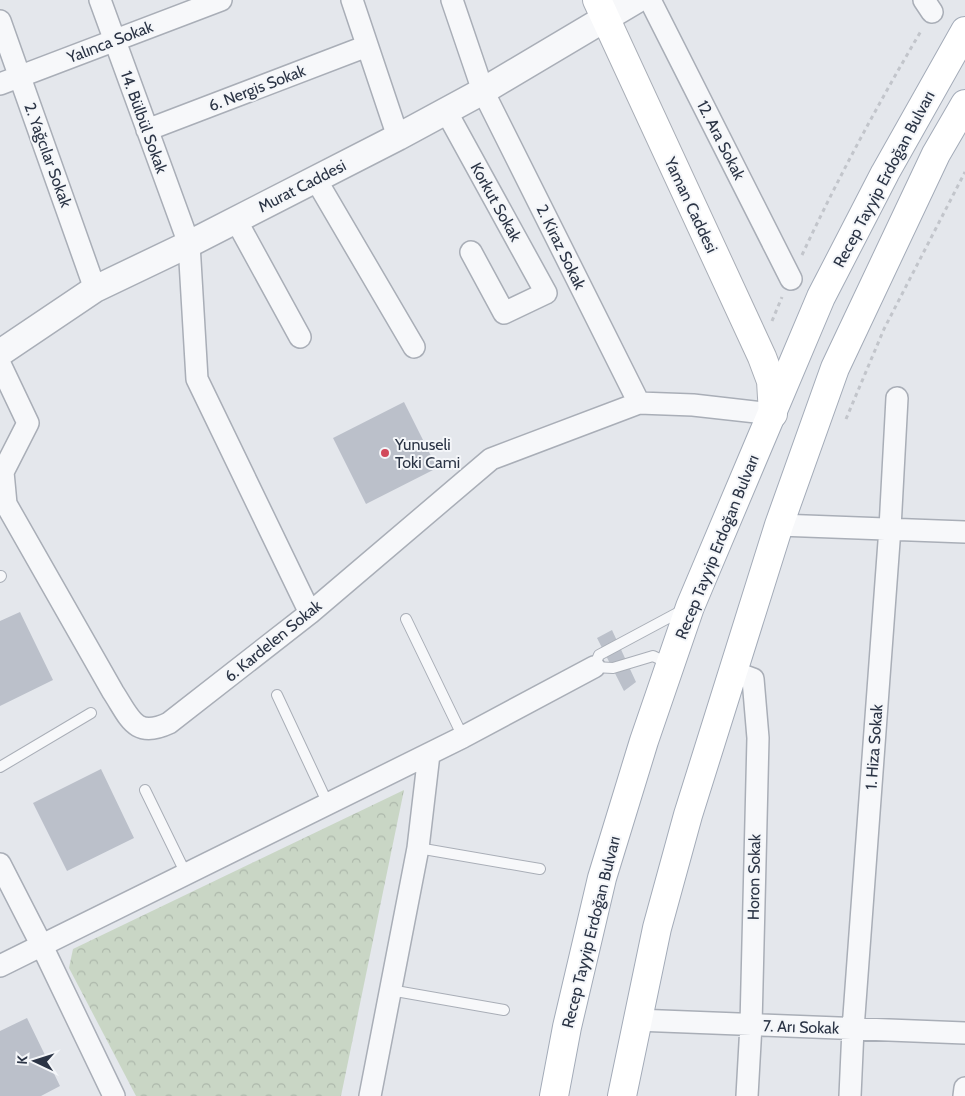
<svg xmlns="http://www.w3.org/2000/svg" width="965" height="1096" font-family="Cabin,sans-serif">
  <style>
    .park { fill: url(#park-crowns) }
    .building { fill: #bbc0ca }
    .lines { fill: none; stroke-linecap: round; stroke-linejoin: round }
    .service-casing { stroke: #a9aeb7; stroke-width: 12 }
    .minor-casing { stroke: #a9aeb7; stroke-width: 24 }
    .tertiary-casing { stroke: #a9aeb7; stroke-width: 29 }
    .secondary-casing { stroke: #a9aeb7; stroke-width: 30 }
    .primary-casing { stroke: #a3abb8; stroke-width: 30 }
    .path { stroke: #c2c5cb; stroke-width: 3; stroke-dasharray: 4 4; stroke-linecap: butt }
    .service { stroke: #f7f8fa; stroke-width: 10 }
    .minor { stroke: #f7f8fa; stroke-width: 21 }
    .tertiary { stroke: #f7f8fa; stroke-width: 26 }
    .secondary { stroke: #fff; stroke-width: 28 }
    .primary { stroke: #fff; stroke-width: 28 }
    .poi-dot { fill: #d1495b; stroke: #f4f6f9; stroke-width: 2 }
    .labels { text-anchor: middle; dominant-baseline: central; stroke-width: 4; stroke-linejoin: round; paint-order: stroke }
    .street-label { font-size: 16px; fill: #2b3445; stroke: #f4f6f9 }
    .poi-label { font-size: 16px; fill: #2b3445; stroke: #f4f6f9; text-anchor: start }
  </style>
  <defs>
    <pattern id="park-crowns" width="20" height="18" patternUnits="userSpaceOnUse" patternTransform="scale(1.25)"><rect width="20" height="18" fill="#c9d6c5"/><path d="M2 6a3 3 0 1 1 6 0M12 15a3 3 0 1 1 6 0" fill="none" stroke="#adb8ab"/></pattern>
  </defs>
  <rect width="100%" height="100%" fill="#e4e7ec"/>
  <path class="park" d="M404,790L341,1096H136L69,968L73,949Z"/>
  <path class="building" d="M404,402L437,468L366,504L333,438Z
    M20,612L53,680L0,706V621Z
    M612,630L636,682L624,691L597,638Z
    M101,769L134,838L67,871L33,803Z
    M27,1018L60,1086L41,1096H0V1031Z"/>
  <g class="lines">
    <g class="service-casing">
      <path id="service" d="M0,577L1,576
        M406,619L463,737
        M670,664L653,656L613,668L594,667L599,655L683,610
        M277,695L328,804
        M0,767L91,713
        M145,790L186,874
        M418,848L540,869
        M390,990L504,1010"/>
    </g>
    <g class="minor-casing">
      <path id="minor" d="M100,0L189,244L197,379L310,613
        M352,0L398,137
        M452,0L483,91L639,403
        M650,0L791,279
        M924,0L932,12
        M0,21L95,289
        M0,84L221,0
        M446,111L546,293L504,313L471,252
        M147,130L367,46
        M315,178L414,347
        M236,220L300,337
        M0,364L28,423L3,472L6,504L113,692C130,718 135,739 169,723L310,613L491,459L639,403L693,405L773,414
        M779,525L965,532
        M734,672L753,679L758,738L751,1025L747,1096
        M0,864L42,946L114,1096
        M0,966L463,737L594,667
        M636,1020L965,1033
        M370,1096L418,848L429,754
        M850,1096L853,1029L890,528L897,398
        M964,1096L965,1088"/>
    </g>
    <g class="tertiary-casing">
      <path id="tertiary" d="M0,353L95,289L189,244L398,137L483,91L636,0"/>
    </g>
    <g class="secondary-casing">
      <path id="secondary" d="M597,0L762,357L771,381L773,414"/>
    </g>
    <g class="primary-casing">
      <path id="primary" d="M554,1096L567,1027L602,878L644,741L690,607L821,297L885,173L965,31
        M622,1096L657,928L688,815L779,525L835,368L936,154L965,104"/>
    </g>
    <path class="path" d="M802,255C838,178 878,104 921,31
      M772,321L782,297
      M846,419L884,329L965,172"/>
    <use href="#service" class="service"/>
    <use href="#minor" class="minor"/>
    <use href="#tertiary" class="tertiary"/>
    <use href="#secondary" class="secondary"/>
    <use href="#primary" class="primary"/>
  </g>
  <circle class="poi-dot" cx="385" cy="453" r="5"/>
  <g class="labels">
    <g class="street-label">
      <text transform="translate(110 42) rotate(-21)">Yalınca Sokak</text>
      <text transform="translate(257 88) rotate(-21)">6. Nergis Sokak</text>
      <text transform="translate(144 122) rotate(70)">14. Bülbül Sokak</text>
      <text transform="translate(721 140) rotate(63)">12. Ara Sokak</text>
      <text transform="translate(48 155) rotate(70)">2. Yağcılar Sokak</text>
      <text transform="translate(884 179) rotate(-62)">Recep Tayyip Erdoğan Bulvarı</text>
      <text transform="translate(302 186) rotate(-27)">Murat Caddesi</text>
      <text transform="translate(496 202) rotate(61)">Korkut Sokak</text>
      <text transform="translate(691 205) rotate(65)">Yaman Caddesi</text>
      <text transform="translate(561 247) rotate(64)">2. Kiraz Sokak</text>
      <text transform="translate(717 547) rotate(-68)">Recep Tayyip Erdoğan Bulvarı</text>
      <text transform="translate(273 641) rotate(-39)">6. Kardelen Sokak</text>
      <text transform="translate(874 747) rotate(-86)">1. Hiza Sokak</text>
      <text transform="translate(754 877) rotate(-89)">Horon Sokak</text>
      <text transform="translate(591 932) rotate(-76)">Recep Tayyip Erdoğan Bulvarı</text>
      <text transform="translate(801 1027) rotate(2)">7. Arı Sokak</text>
    </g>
    <g class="poi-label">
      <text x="395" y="444">Yunuseli<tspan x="395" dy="18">Toki Cami</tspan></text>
    </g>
  </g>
  <g transform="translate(35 1061) rotate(274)" stroke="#f4f6f9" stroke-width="4" paint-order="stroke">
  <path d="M0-4L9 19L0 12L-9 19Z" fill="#2b3445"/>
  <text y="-8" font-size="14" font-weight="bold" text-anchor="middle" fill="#2b3445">K</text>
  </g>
</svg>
